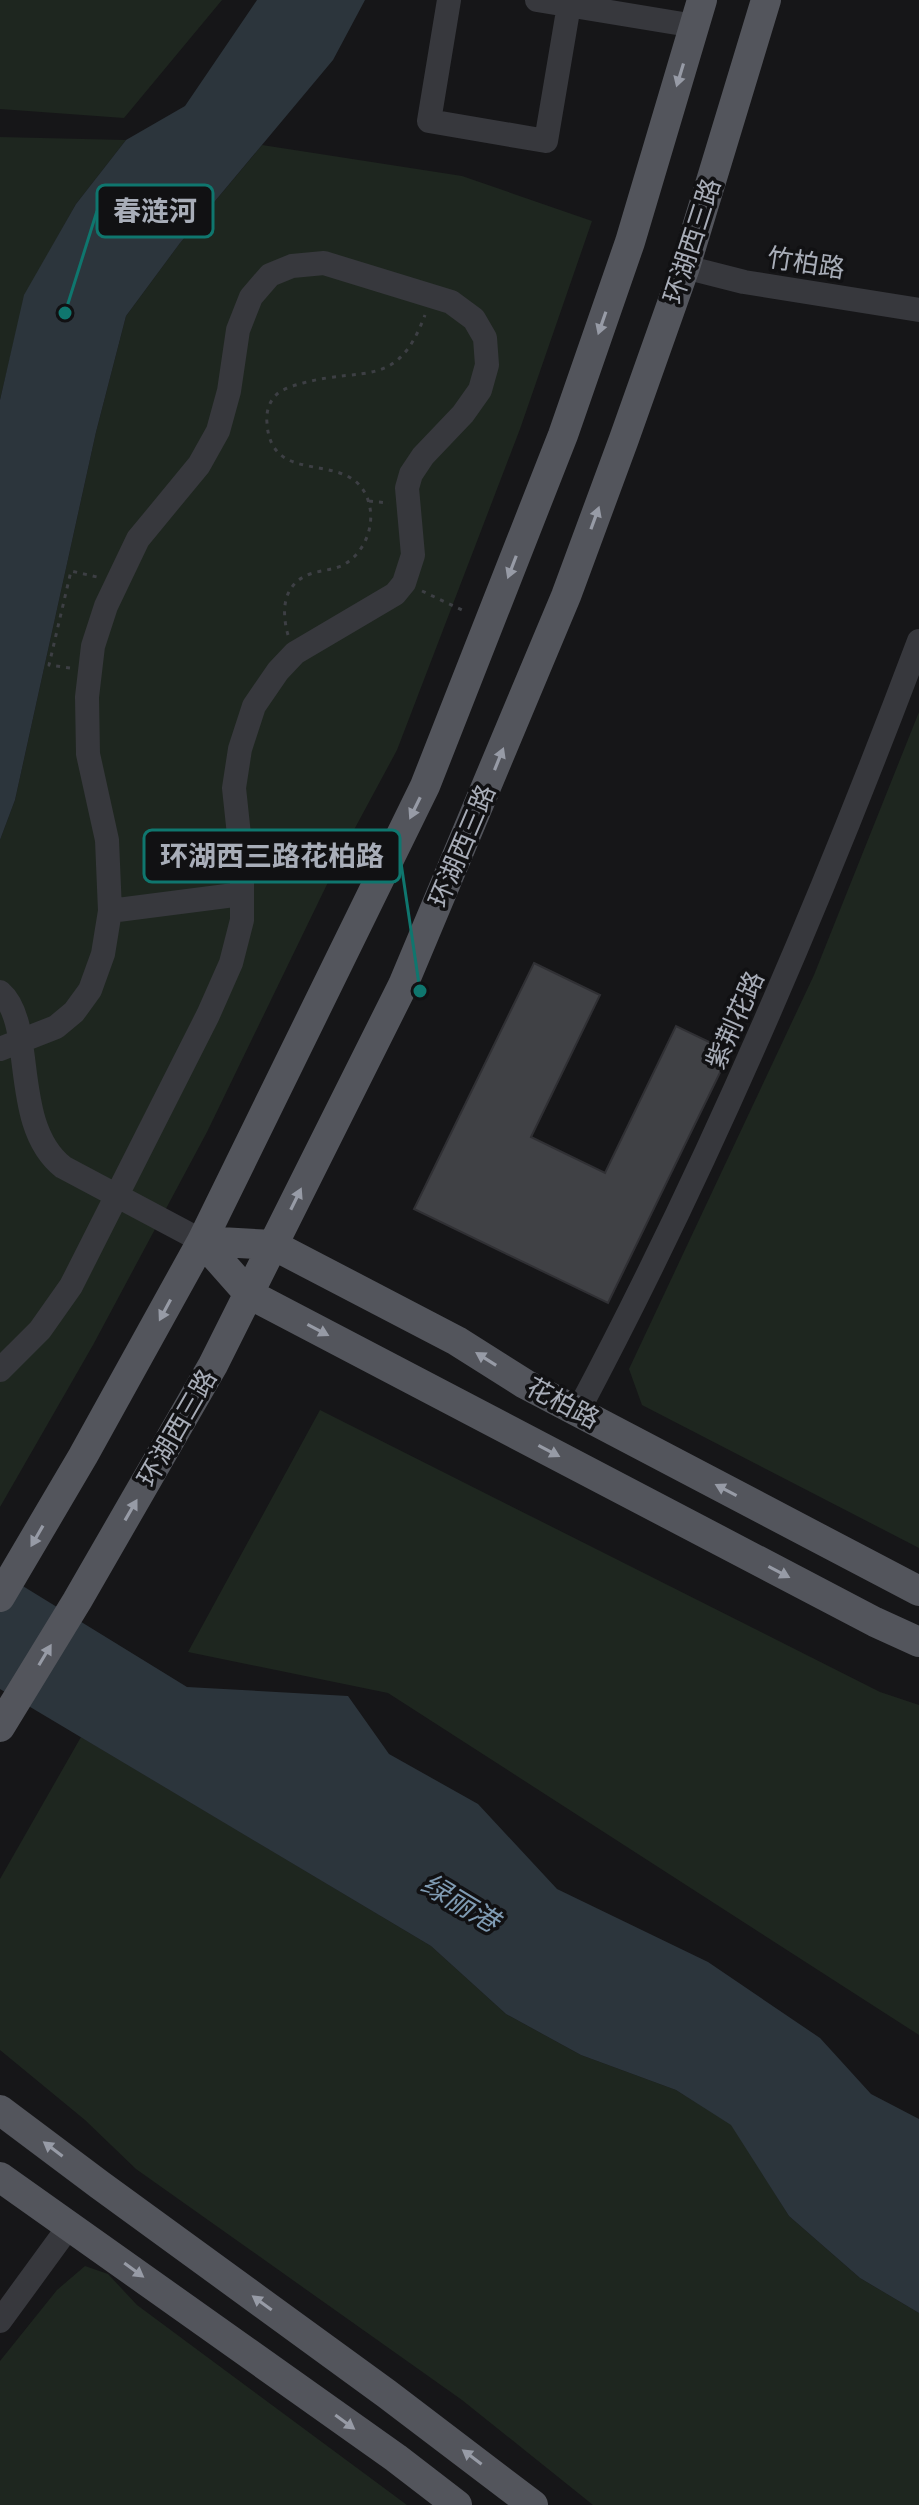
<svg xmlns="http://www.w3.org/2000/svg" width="919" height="2505" font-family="Raleway,'Noto Sans SC',sans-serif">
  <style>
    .green { fill: #1e261f }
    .water { fill: #2c353c }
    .building { fill: #404145; stroke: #303034; stroke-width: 2 }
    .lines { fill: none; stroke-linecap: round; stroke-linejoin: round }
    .path { stroke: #3d3f44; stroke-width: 3; stroke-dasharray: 4 6; stroke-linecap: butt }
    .minor { stroke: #37383d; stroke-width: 24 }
    .major { stroke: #53555c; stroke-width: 30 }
    .oneway { fill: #979ba6 }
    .labels { text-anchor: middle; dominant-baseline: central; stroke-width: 7; stroke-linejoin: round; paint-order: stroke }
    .street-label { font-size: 26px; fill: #a8adb8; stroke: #111113 }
    .water-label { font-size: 28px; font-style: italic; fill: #7f9bb3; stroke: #111113 }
    .leader { fill: none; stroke: #0f766e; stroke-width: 3 }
    .callout-dot { fill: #0f766e; stroke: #111113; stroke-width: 3 }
    .callout { fill: #111113; stroke: #0f766e; stroke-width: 3 }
    .callout-label { font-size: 28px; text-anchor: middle; font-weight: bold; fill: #a8adb8 }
  </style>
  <rect width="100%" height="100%" fill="#161618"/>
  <path class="green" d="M0,0H222L124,118L0,109Z
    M0,137L126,140L76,204L25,295L0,400Z
    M262,145L462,176L592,221L520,429L397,750L348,841L207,1132L93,1345L0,1507V840L15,800L96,432L126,316L180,243Z
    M919,712V1548L642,1405L629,1369L814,975Z
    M320,1410L880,1692L919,1705V2035L388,1693L188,1652Z
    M81,1737L431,1946L506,2014L581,2055L676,2090L732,2125L789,2216L860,2278L919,2313V2505H593L462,2400L136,2169L85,2120L0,2050V1879Z
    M85,2266L108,2274L137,2305L407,2505H0V2361L57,2290Z"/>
  <path class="water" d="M257,0H365L333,60L180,243L126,316L96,432L15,800L0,840V400L24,295L76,204L126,140L185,106Z
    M0,1572L187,1687L348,1696L389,1754L478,1804L557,1889L708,1962L820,2038L871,2094L919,2119V2313L860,2278L789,2216L731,2125L676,2090L581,2055L506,2014L431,1946L0,1689Z"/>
  <path class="building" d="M534,963L600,995L531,1137L605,1173L676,1026L730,1052L608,1303L414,1209Z"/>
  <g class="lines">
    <path class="path" d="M369,501L389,503
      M422,591L462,610
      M288,635C281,610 283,584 310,574C321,570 335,570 345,564C366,551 376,523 368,500C350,447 271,490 267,423C266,414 268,403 276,395C282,389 295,385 303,383C365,366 397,390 425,315
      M70,668L49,665L71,571L97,577"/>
    <path class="minor" d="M449,0L429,121L546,141L569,5
      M537,0L695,26
      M685,267L744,282L919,310
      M110,911L242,894
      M0,992C37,1024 9,1124 63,1167L202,1241
      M0,1049L56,1027L74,1012L90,990L103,954L110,911L107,840L88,754L87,697L93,646L106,606L138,539L199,465L218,431L229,391L238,330L251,297L270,275L292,266L324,263L451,302L474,319L485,338L487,365L480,390L463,414L423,456L411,474L407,488L413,555L404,583L395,594L295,653L278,671L254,706L240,749L234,788L242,863V920L231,963L208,1015L71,1286L40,1330L0,1370
      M578,1411C710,1163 820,904 919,641
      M0,2321L70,2225"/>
    <path class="major" d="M202,1241L249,1294L875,1622L919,1642
      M202,1241L273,1245L457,1341L525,1384L919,1591
      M0,1597L83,1456L202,1241L425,786L563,435L630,242L702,0
      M0,1727L77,1601L213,1365L403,985L566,596L624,439L685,267L766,0
      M0,2110L100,2185L387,2394L533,2505
      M0,2177L396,2458L457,2505"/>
  </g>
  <defs><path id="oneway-solid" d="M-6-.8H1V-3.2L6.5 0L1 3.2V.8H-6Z" transform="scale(2)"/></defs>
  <g class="oneway">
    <use href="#oneway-solid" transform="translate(680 75) rotate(107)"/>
    <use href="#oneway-solid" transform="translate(602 323) rotate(109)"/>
    <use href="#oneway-solid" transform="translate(595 518) rotate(-70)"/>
    <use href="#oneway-solid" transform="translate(512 567) rotate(111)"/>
    <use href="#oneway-solid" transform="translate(499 759) rotate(-68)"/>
    <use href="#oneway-solid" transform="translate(415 808) rotate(116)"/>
    <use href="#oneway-solid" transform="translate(296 1199) rotate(-64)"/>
    <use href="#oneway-solid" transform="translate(165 1310) rotate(118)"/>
    <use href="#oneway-solid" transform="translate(318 1330) rotate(28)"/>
    <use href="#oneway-solid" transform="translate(486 1359) rotate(-148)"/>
    <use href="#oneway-solid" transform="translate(549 1451) rotate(28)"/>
    <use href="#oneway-solid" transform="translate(726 1490) rotate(-152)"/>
    <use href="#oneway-solid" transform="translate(131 1510) rotate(-60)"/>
    <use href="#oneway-solid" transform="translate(37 1536) rotate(120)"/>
    <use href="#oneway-solid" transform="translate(779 1572) rotate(28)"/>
    <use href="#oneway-solid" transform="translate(45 1655) rotate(-59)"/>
    <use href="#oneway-solid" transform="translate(53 2149) rotate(-143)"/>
    <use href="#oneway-solid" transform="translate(134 2270) rotate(36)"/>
    <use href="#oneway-solid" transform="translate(262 2303) rotate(-144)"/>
    <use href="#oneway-solid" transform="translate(345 2422) rotate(36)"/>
    <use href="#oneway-solid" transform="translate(472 2457) rotate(-143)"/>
  </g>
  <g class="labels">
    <g class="street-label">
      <text transform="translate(692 241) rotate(-72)">环湖西三路</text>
      <text transform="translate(806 263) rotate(9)">竹柏路</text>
      <text transform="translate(462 846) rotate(-67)">环湖西三路</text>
      <text transform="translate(735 1020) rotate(-66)">紫荆花路</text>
      <text transform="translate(563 1403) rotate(28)">花柏路</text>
      <text transform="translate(177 1428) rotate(-60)">环湖西三路</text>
    </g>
    <g class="water-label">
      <text transform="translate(460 1903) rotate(31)">绿丽港</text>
    </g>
  </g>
  <path class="leader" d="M65 313L97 211M420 991L400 856"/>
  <g class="callout-dot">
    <circle cx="65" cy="313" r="8"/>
    <circle cx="420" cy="991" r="8"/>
  </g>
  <g class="callout">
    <rect x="97" y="185" width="116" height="52" rx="8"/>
    <rect x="144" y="830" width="256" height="52" rx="8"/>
  </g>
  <g class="callout-label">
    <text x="155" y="221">春涟河</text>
    <text x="272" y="866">环湖西三路花柏路</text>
  </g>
</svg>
